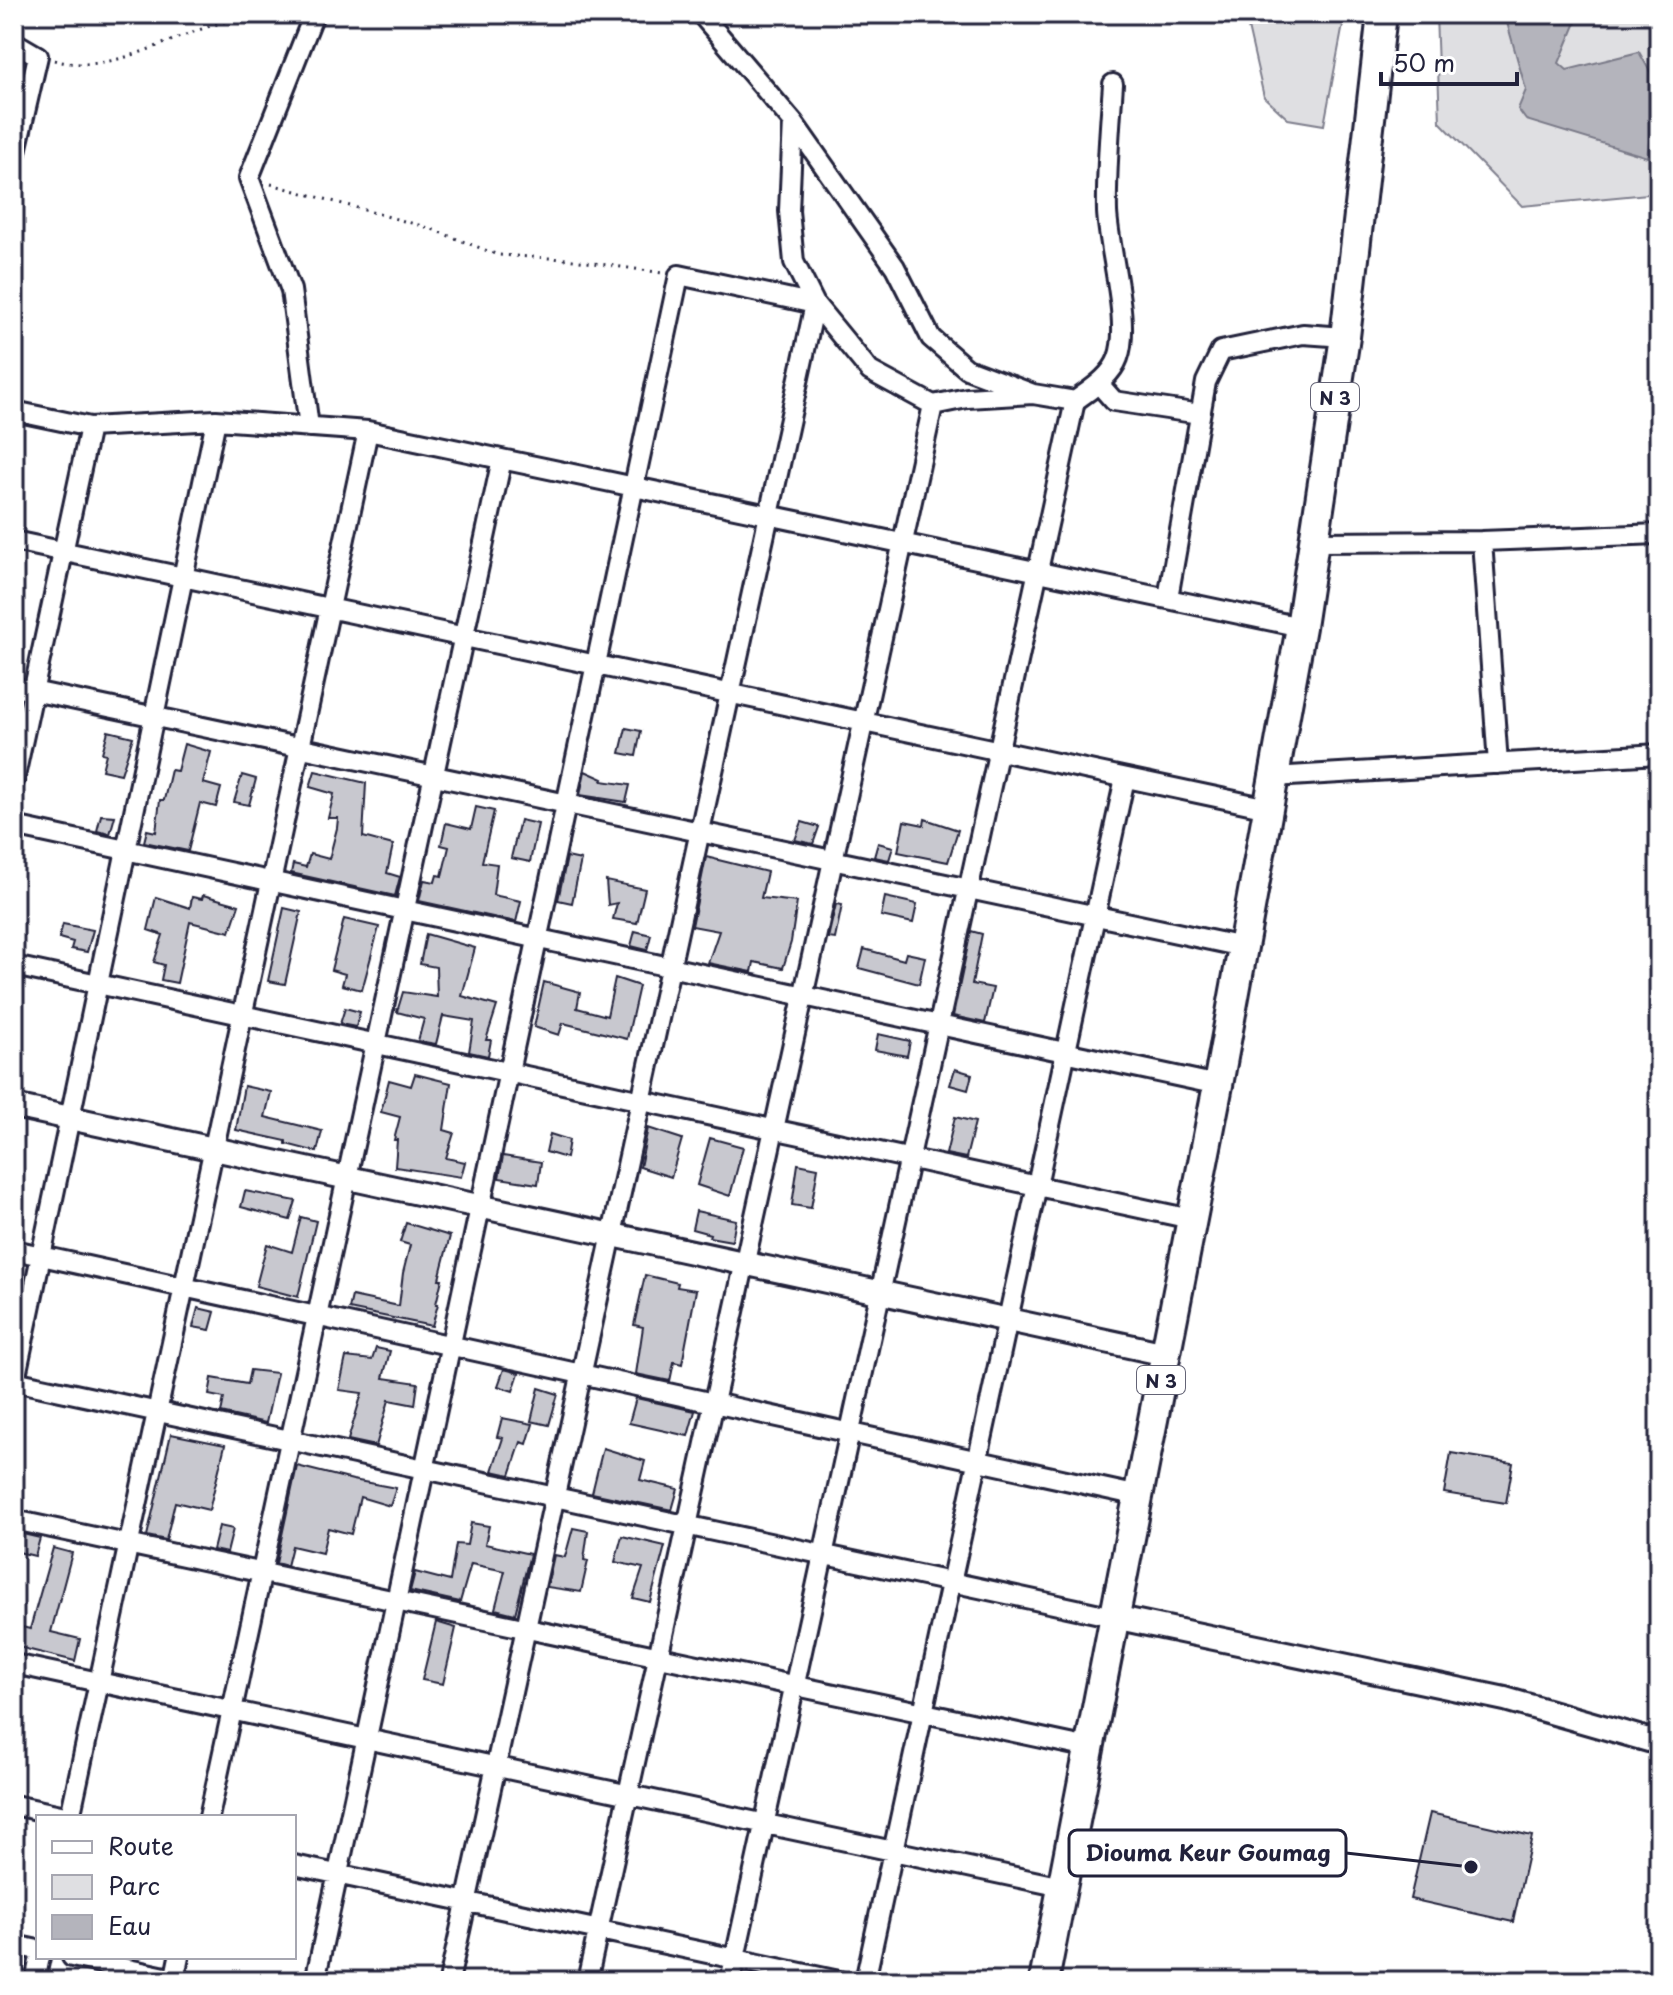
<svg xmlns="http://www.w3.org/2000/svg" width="1673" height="1995" font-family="'Playpen Sans',sans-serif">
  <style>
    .green { fill: #dfdfe2; stroke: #80808e; stroke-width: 2 }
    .water { fill: #b4b4bc; stroke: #7a7a88; stroke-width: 2 }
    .building { fill: #c8c8cf; stroke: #22223b; stroke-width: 2 }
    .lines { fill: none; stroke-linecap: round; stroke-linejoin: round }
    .minor-casing { stroke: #22223b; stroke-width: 24 }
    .tertiary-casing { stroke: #22223b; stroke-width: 28 }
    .primary-casing { stroke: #22223b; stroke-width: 34 }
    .path { stroke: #22223b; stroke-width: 3; stroke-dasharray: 2 6; stroke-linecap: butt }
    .minor { stroke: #fff; stroke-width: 18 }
    .tertiary { stroke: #fff; stroke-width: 22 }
    .primary { stroke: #fff; stroke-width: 28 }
    .labels { text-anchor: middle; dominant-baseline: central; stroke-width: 7; stroke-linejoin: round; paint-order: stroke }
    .shield { fill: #fff; stroke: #646476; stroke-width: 2 }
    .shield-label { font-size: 18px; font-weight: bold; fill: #22223b }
    .leader { fill: none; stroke: #22223b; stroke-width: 3 }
    .callout-dot { fill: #22223b; stroke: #fff; stroke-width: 3 }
    .callout { fill: #fff; stroke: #22223b; stroke-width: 3 }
    .callout-label { font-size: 22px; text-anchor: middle; font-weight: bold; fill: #22223b }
  </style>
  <rect width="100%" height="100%" fill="#fff"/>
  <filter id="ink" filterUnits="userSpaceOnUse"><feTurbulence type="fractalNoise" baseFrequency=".0125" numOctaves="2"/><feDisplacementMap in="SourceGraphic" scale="16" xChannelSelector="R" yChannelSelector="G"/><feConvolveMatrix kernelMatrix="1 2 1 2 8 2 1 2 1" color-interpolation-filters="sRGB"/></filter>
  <g filter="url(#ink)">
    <path class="green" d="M1245,14H1345L1324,125L1288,119L1264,97Z
      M1436,14H1659V187L1648,194L1522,206L1440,122Z"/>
    <path class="water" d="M1491,14H1562L1577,20L1559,63L1567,70L1639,52L1657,84L1647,157L1526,120L1518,109L1526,90L1506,19Z"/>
    <path class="building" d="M626,728L641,731L636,756L620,753Z
      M108,731L133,737L121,774L102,770L106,754L102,753Z
      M184,744L211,752L203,783L221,788L216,807L200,803L188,851L144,842L147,830L156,832L160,800H164L171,770L177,771Z
      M315,771L366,783L363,837L393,845L387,873L400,877L395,896L291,873L293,864L306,867L310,854L329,859L337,828L338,818H328L334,794L310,787Z
      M585,771L603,779L602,781L630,785L626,802L580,795Z
      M242,775L256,779L249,805L234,802Z
      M476,807L494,811L482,862L497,864L493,895L521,901L516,922L419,901L424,880L435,882L437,875L442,876L449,847L441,845L446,823L471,829Z
      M101,815L115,816L110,834L97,831Z
      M925,819L958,830L948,862L898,852L904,821L924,825Z
      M520,820L538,824L530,862L511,858Z
      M802,822L819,827L813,844L795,840Z
      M878,843L893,847L889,860L874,857Z
      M567,857L581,860L572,903L558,900Z
      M706,857L767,872L761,898L797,902L791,942L783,968L754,962L752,972L708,963L719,931L692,926Z
      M606,881L645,889L637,923L613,919L617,903L608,905Z
      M203,895L239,905L230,932L190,922L177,983L161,980L164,965L154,962L163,935L148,930L156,897L190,908L192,897L202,899Z
      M885,897L917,904L913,923L881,916Z
      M836,904L842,905L835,939L828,938Z
      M284,908L301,912L285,984L268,981Z
      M344,919L379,927L362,990L342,985L345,974L331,970Z
      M63,924L93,930L87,952L71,949L73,942L59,938Z
      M635,931L651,935L647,950L631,946Z
      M971,931L982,934L972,984L993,988L985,1023L953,1016Z
      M426,934L475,948L462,996L497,1006L486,1040H491L488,1056L469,1052L474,1021L443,1016L436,1044L418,1041L424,1019L397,1012L403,992L437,997L436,967L420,964Z
      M864,949L904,960L906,953L925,957L919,984L859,968Z
      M615,978L639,986L627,1039L563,1023L559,1035L534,1027L544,982L580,992L577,1008L607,1016Z
      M345,1008L360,1012L356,1027L340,1024Z
      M878,1034L910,1041L907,1056L875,1050Z
      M955,1069L972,1074L968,1090L950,1085Z
      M415,1074L451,1083L444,1130L454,1133L446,1158L465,1162L461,1177L395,1167L397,1140H394L400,1117L381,1112L389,1080L411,1086Z
      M244,1086L271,1092L265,1117L322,1131L317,1152L286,1144V1141L236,1130Z
      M955,1117L975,1122L966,1158L946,1154Z
      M648,1128L682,1139L671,1177L640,1167Z
      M550,1134L569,1140L566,1158L546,1152Z
      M710,1138L743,1147L730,1196L697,1185Z
      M503,1156L541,1162L538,1184L499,1178Z
      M798,1164L818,1168L811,1208L792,1205Z
      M245,1191L296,1201L290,1220L241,1207Z
      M696,1211L736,1220L732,1241L709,1237L710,1234L692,1229Z
      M301,1217L316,1221L298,1297L256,1286L267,1244L292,1252Z
      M406,1223L450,1236L439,1279H442L436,1304H438L432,1326L349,1309L352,1296L399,1306L403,1273L410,1245L400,1242Z
      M645,1275L678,1283L677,1287L696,1290L682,1364L674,1362L670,1381L636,1374L643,1327L634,1325Z
      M198,1308L215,1312L210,1330L193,1327Z
      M376,1348L390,1351L383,1378L418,1383L415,1405L389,1400L376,1446L348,1440L362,1393L339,1390L346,1357L372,1360Z
      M504,1369L519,1373L513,1391L498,1386Z
      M250,1370L277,1373L266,1423L221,1413L224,1398L209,1395L212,1378L247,1384Z
      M539,1388L558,1394L549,1425L531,1421Z
      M636,1398L695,1411L688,1436L629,1423Z
      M502,1418L533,1424L527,1444L521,1442L510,1475L492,1471L503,1438L497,1437Z
      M171,1434L225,1445L209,1510L175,1502L166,1540L147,1536Z
      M603,1448L645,1461L640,1480L678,1489L672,1510L592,1493Z
      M1451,1453L1513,1463L1506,1503L1444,1493Z
      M297,1466L353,1480L396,1488L390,1506L360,1497L351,1534L328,1528L322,1553L292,1546L287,1566L276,1563Z
      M471,1523L489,1526L485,1544L530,1554L515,1614L495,1609L505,1571L471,1564L460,1602L410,1591L415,1572L450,1581L456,1544L467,1545Z
      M219,1526L233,1529L227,1553L213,1550Z
      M573,1528L588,1531L584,1560L588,1561L581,1592L547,1587L554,1555L565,1557Z
      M14,1532L40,1538L35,1556L14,1551Z
      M622,1536L665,1546L650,1602L633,1598L643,1568L615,1562Z
      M53,1548L72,1553L51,1632L80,1639L75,1661L14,1646V1625L30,1629Z
      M436,1622L456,1628L443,1684L422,1680Z
      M1430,1813L1532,1836L1513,1922L1410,1899Z"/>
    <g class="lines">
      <g class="minor-casing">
        <path id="minor" d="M701,14L793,122L895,267L931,338L967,369L1033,394L1075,401
          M14,42L38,56L14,160
          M1099,384L1114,401L1200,414
          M14,411L90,427L216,420L368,431L1301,627
          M309,427L291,290L249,178L314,14
          M14,541L1268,808
          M1482,541L1498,764
          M1313,542L1482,541L1659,534
          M1168,598L1206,382L1221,351L1303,334L1345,337
          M14,687L1243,947
          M1273,777L1659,754
          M14,781L90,427
          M14,826L1218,1085
          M14,966L1191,1219
          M14,1250L1139,1496
          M14,1381L1114,1617
          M14,1385L216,420
          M14,1520L1089,1748
          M14,1664L1062,1887
          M14,1805L70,1817
          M70,1817L368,431
          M209,1817L502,459
          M294,1865L839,1981
          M14,1945L38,1950
          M72,1957L184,1981
          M35,1981L40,1957
          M174,1981L179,1957
          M315,1981L679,275L815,304L870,371L933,405L967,398L1033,394
          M449,1981L815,304L794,262L789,211L793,122
          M587,1981L933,405
          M730,1981L1075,401C1091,389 1111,377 1118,358C1131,323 1109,252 1107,212C1106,170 1110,127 1113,84
          M865,1981L1125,778"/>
      </g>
      <g class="tertiary-casing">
        <path id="tertiary" d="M14,1106L1166,1354
          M1114,1617L1505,1699L1659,1743"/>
      </g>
      <g class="primary-casing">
        <path id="primary" d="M1044,1981L1218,1085L1301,627L1345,337L1382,14"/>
      </g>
      <path class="path" d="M54,60C109,76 165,39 217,24C231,20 245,17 260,14
        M271,184L429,228L498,255L566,259L663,273"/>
      <use href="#minor" class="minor"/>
      <use href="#tertiary" class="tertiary"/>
      <use href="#primary" class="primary"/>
    </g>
  </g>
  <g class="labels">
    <g class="shield">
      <rect x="1311" y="383" width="48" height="28" rx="6"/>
      <rect x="1137" y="1366" width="48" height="28" rx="6"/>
    </g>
    <g class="shield-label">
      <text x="1335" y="397">N 3</text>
      <text x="1161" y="1380">N 3</text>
    </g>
  </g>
  <path class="leader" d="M1471 1867L1346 1853"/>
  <circle class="callout-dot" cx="1471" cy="1867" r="8"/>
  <rect class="callout" x="1069" y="1830" width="277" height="46" rx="8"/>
  <g class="callout-label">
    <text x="1208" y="1861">Diouma Keur Goumag</text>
  </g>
  <rect width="1673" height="1995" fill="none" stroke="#fff" stroke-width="48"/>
  <rect x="24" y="24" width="1625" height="1947" fill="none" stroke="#22223b" stroke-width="3" filter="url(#ink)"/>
  <rect x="36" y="1815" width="260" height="144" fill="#ffffff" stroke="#a7a7b1" stroke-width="2"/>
  <rect x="52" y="1841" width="40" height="12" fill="#ffffff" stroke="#a7a7b1" stroke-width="2"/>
  <text x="108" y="1855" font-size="24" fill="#22223b">Route</text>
  <rect x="52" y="1875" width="40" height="24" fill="#dfdfe2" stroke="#a7a7b1" stroke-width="2"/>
  <text x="108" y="1895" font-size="24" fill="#22223b">Parc</text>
  <rect x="52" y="1915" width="40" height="24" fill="#b4b4bc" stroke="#a7a7b1" stroke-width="2"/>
  <text x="108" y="1935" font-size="24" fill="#22223b">Eau</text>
  <path d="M1381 72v12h136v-12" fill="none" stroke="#22223b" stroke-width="4"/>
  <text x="1393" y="72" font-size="24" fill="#22223b" stroke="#ffffff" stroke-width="6" paint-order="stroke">50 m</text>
</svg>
